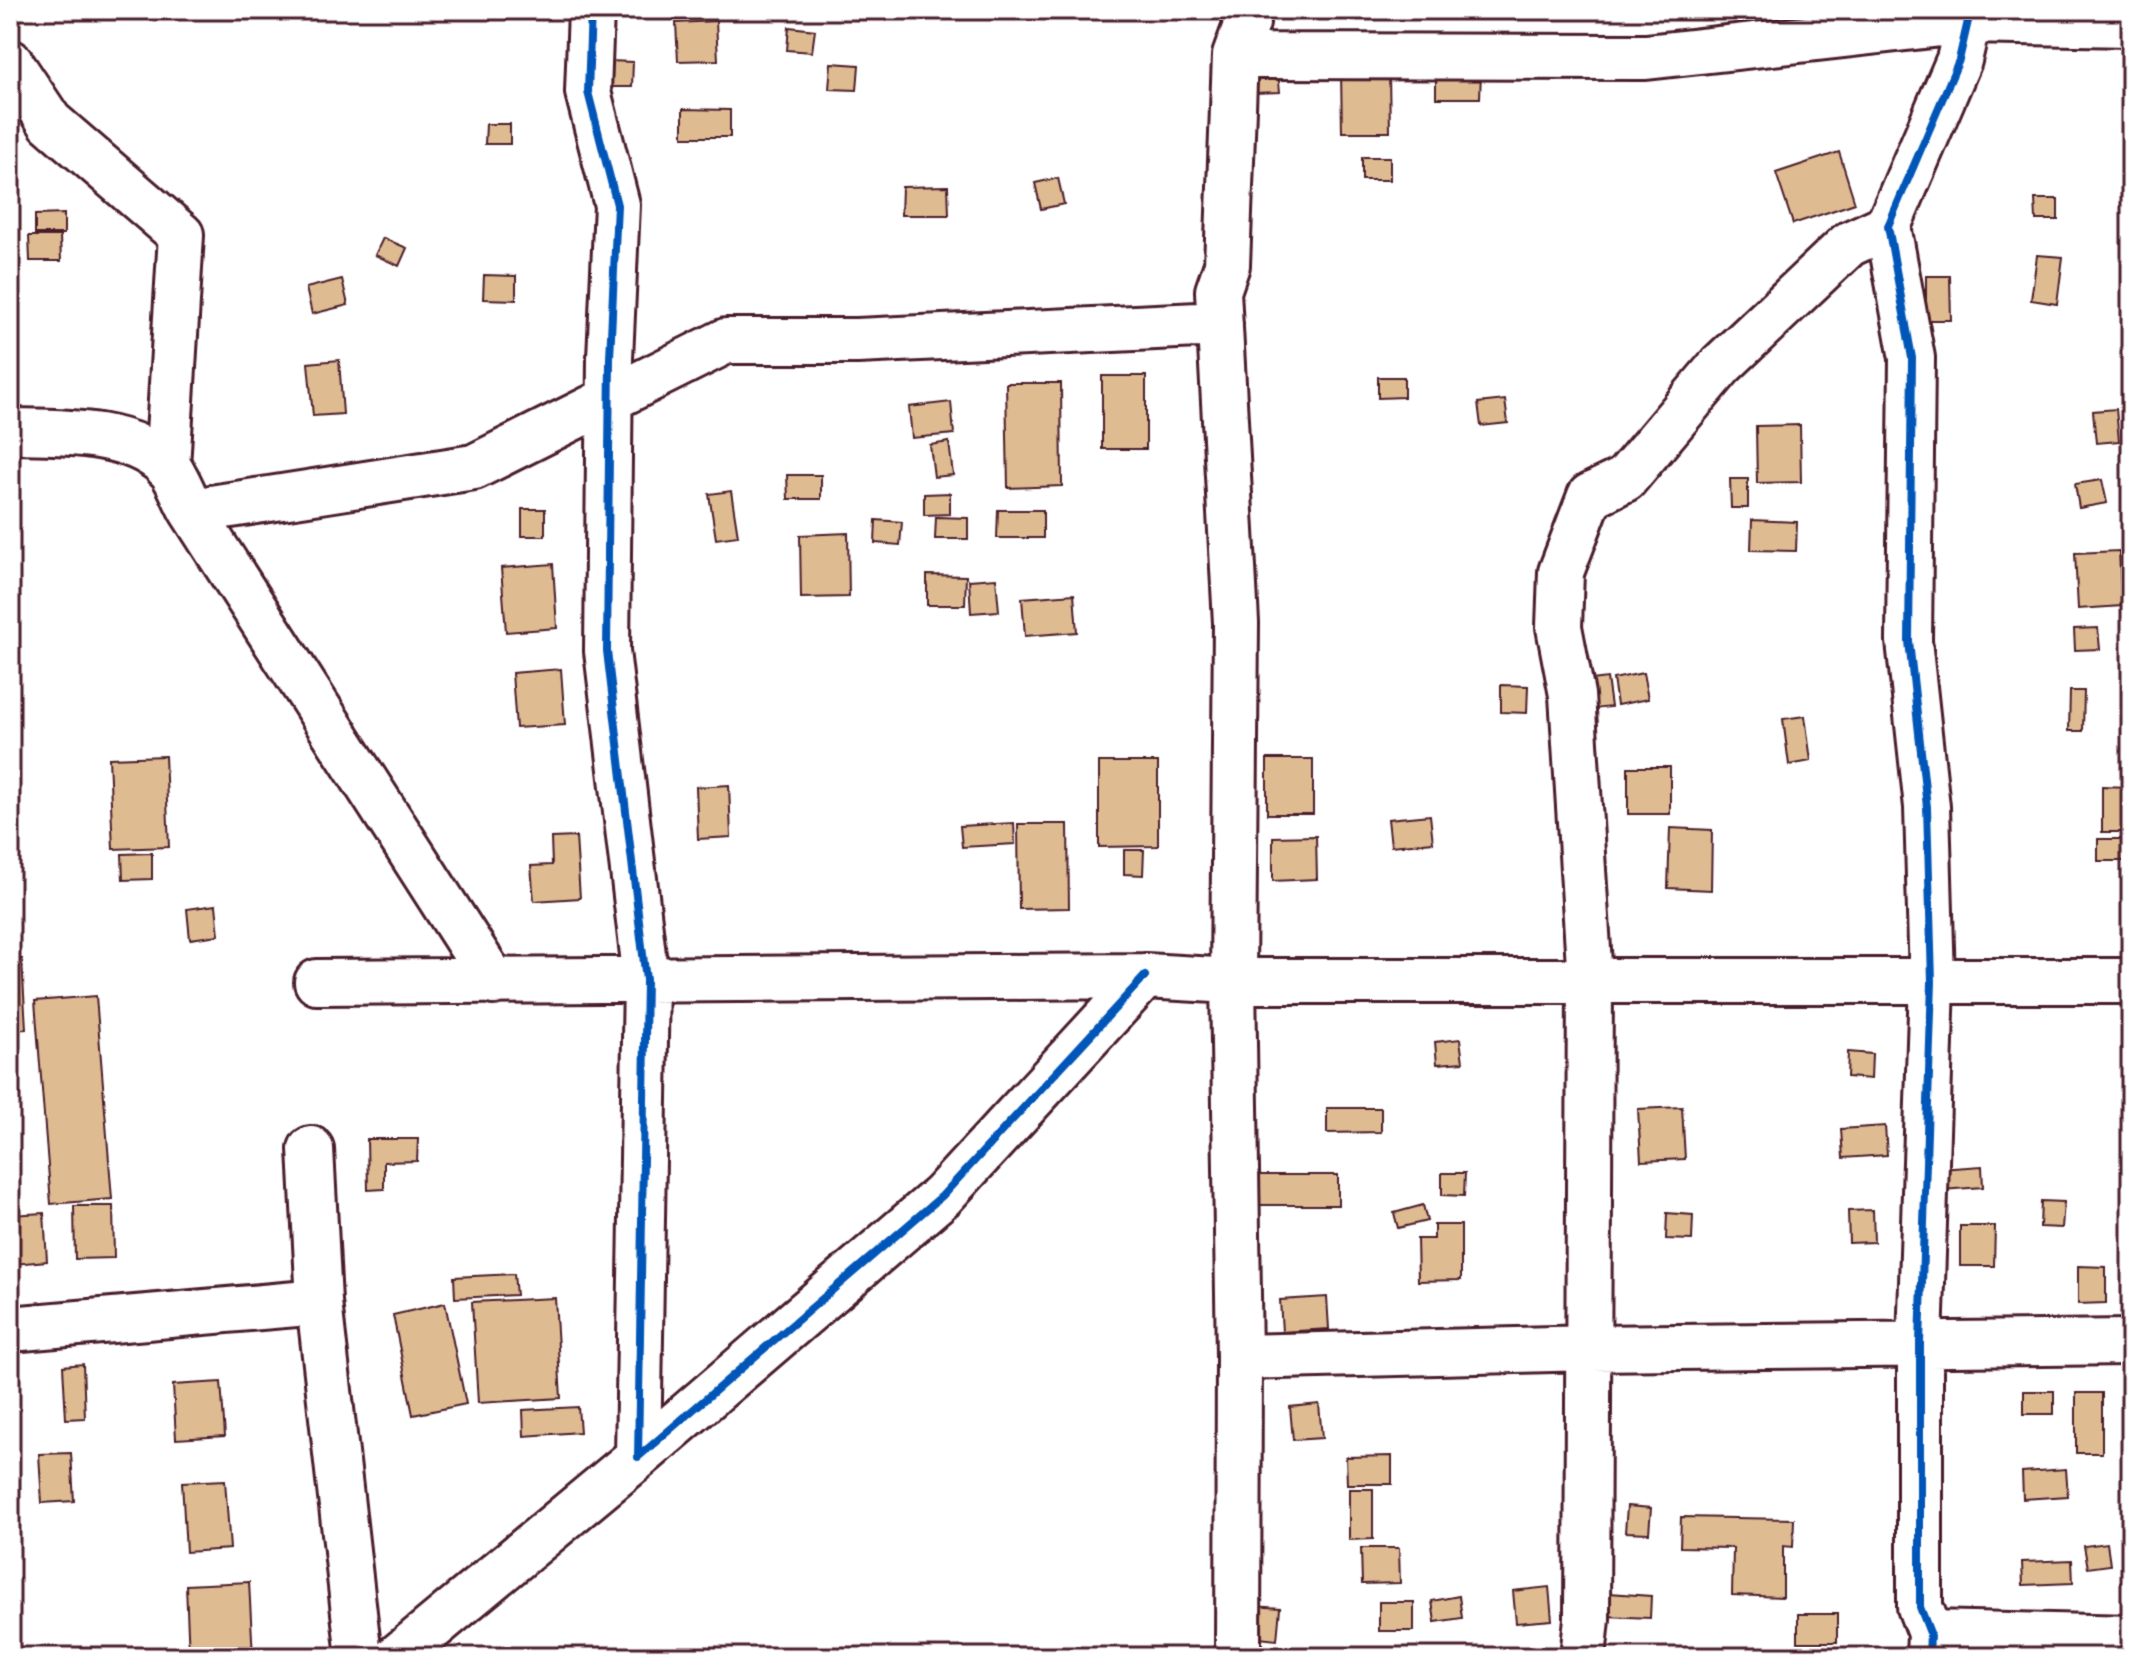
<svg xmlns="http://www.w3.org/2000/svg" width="2141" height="1667" font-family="'Gochi Hand',sans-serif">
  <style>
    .building { fill: #dfbb91; stroke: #4a1f2b; stroke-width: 2 }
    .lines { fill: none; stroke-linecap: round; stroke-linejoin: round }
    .street-casing { stroke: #4a1f2b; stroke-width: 50 }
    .street { stroke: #fff; stroke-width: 44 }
    .cycleway-casing { stroke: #fff; stroke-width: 13 }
    .cycleway { stroke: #0057b8; stroke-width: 8 }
  </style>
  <rect width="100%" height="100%" fill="#fff"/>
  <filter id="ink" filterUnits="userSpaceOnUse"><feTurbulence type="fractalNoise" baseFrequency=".0125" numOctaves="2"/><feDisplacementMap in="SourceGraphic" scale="16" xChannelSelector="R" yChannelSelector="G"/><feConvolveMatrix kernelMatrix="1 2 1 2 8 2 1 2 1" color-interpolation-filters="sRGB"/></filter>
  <g filter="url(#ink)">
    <path class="building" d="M716,21L718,60L678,61L676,23Z
      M789,27L815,30L812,52L787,50Z
      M609,61L633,62L632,87H608Z
      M831,63L859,65L857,90L829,89Z
      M1278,71L1280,92L1254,93L1253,72Z
      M1436,72H1481L1480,98H1436Z
      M1341,73H1389L1390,132H1342Z
      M683,109L730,110V137H683Z
      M486,124H510V144H485Z
      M1839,152L1855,203L1793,224L1776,173Z
      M1362,157H1390V180H1362Z
      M1058,178L1064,204L1041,209L1035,183Z
      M948,186L949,215H901L902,187Z
      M2035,199H2058V220H2036Z
      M64,214V234H35V215Z
      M29,236H60L61,261H30Z
      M383,238L407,248L399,266L375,255Z
      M2037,255L2063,257L2057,304L2031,300Z
      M484,275L516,276V300L483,299Z
      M1926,276H1950L1951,320H1926Z
      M342,279L348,305L312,314L306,288Z
      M339,360L343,414L313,416L308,363Z
      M1102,376H1146V449H1102Z
      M1378,377H1404V397L1378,398Z
      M1006,383H1061L1062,486L1008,488Z
      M1505,400L1508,423L1481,426L1478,403Z
      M951,402L954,434L912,438L909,407Z
      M2116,409L2119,441L2096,443L2093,411Z
      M1800,425L1801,482L1757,483L1756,426Z
      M949,442L953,475L934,477L930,445Z
      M787,475H821V499H788Z
      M1730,479H1748V508H1731Z
      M2102,480L2107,503L2079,508L2075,484Z
      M731,491L738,536L716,539L709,494Z
      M950,493V514L924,515V494Z
      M522,509H545V536H522Z
      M998,510H1043V538H997Z
      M936,517L968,518V539H935Z
      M876,520L902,522L900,545L875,543Z
      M1752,520L1797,522L1796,551L1751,550Z
      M848,533L849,597L801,598L800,535Z
      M2119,551L2122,606L2078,609L2075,553Z
      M553,564L557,628L506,632L501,568Z
      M927,575L966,576L965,605H927Z
      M996,578L999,611L971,613L969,580Z
      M1074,594L1077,632L1025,636L1022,598Z
      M2098,628L2100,649L2075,650L2074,629Z
      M561,669L565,725L516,728L512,673Z
      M1643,673L1648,699L1617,705L1613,679Z
      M1607,678L1611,707L1578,711L1575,682Z
      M1501,685L1528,686L1527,713L1501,712Z
      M2070,691H2084L2083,731H2069Z
      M1805,716L1811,761L1789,765L1783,719Z
      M165,756L169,847L113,849L109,758Z
      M1267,759H1313V814H1267Z
      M1099,762H1158V846L1099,847Z
      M1628,767H1670V814H1628Z
      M729,785L731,837L698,839L696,787Z
      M2102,786L2128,787L2127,832H2102Z
      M1430,815L1433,842L1391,846L1388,819Z
      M1014,823L1015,844L962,847L960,826Z
      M1018,824H1068L1069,908L1019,909Z
      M1670,828L1712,830L1711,890L1668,888Z
      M1316,836L1317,879L1273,881V837Z
      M576,837L580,898L534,901L531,866L552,865L551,838Z
      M2098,839H2128V861H2098Z
      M1124,850H1144L1143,875L1124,874Z
      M152,853V879L123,880L122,854Z
      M216,905L219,935L190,939L187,909Z
      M10,959H22L26,1029L10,1030Z
      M96,996L112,1199L51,1204L35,1001Z
      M1460,1039L1463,1062L1437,1064L1435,1042Z
      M1848,1052L1872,1054L1871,1079L1847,1077Z
      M1682,1107L1685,1159L1641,1161L1638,1109Z
      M1327,1108H1381V1132L1327,1133Z
      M1885,1126L1887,1155L1843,1158L1841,1129Z
      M367,1139H418L417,1161L384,1162V1189L368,1190Z
      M1982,1166L1983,1187L1941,1190L1939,1169Z
      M1442,1173H1465L1464,1196L1442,1195Z
      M1255,1175H1338V1205H1255Z
      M2041,1201L2064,1202L2062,1228L2040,1227Z
      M1423,1205L1427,1221L1398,1228L1394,1213Z
      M74,1206H113L114,1258L75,1259Z
      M1873,1210L1874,1242L1849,1243L1848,1211Z
      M44,1213L47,1261L13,1264L10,1215Z
      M1667,1213L1693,1215L1692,1240L1666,1239Z
      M1434,1225H1461V1280L1418,1281L1417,1239H1434Z
      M1960,1226H1995L1994,1266H1960Z
      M2078,1266L2106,1267V1303L2078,1304Z
      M514,1274L516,1295L455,1298L454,1277Z
      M1327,1297L1329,1329L1282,1332L1280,1300Z
      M555,1298L561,1398L478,1403L472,1302Z
      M445,1303L466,1404L413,1415L393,1315Z
      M83,1364L85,1418L66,1419L63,1366Z
      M221,1382L225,1436L176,1439L173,1385Z
      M2024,1391H2054V1414H2024Z
      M2076,1393H2102V1453H2076Z
      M1319,1404L1322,1438L1293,1440L1290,1407Z
      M578,1407L580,1432L524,1436L523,1410Z
      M71,1453L74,1501L42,1503L39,1454Z
      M1392,1456V1484H1347L1346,1457Z
      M2066,1469L2068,1496L2023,1499L2022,1472Z
      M225,1480L230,1549L186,1552L182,1482Z
      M1349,1489H1373V1539L1349,1540Z
      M1627,1506L1651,1508L1649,1533L1625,1532Z
      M1681,1517L1794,1519L1793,1547L1783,1546V1597L1732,1595L1733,1548L1680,1547Z
      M2107,1543L2110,1565L2088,1568L2084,1546Z
      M1361,1548H1399L1400,1583L1362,1584Z
      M2072,1560L2073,1583L2023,1585L2022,1562Z
      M249,1582L253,1657H189L186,1585Z
      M1549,1587L1552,1620L1516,1623L1513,1591Z
      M1608,1593L1651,1596L1650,1618L1606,1616Z
      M1459,1596L1462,1618L1435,1622L1432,1601Z
      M1379,1602H1414V1631H1379Z
      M1253,1606L1280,1608L1277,1640L1250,1637Z
      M1798,1614H1837V1642H1798Z"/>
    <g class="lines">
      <g class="street-casing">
        <path id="street" d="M591,10L588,92L617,205L610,358L607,651L646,980L638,1457L942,1196L1145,976
          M1235,56L1646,57L1968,21L2131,24
          M10,62L50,122L181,235L167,467
          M10,431C59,432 129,429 167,466C178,477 184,498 192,511L494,982
          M192,511L474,467L726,341H857L1220,324
          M317,982L1145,976L1233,981H2131
          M311,1149L319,1302L359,1657
          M10,1329L319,1302
          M1239,1357L1591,1348L2131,1342
          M1930,1633L2131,1638
          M397,1657L638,1457
          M1238,1657L1239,1357L1233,981L1236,623L1218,291L1227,265L1235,56L1247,23L1242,10
          M1583,1657L1587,1619L1590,981L1572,695L1559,627L1561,572L1590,496L1625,479L1721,365L1849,244L1888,226
          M1929,1657L1930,1633L1920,1607V1343L1932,982L1927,807L1909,641L1912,358L1888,226L1959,60L1968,21"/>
      </g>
      <use href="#street" class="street"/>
      <g class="cycleway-casing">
        <path id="cycleway" d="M591,10L588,92L617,205L610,358L607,651L646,980L638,1457L942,1196L1145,976
          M1929,1657L1930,1633L1920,1607V1343L1932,982L1927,807L1909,641L1912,358L1888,226L1959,60L1968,21"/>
      </g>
      <use href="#cycleway" class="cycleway"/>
    </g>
  </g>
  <rect width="2141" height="1667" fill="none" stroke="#fff" stroke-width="40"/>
  <rect x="20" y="20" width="2101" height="1627" fill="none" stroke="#4a1f2b" stroke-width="3" filter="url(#ink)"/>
</svg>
